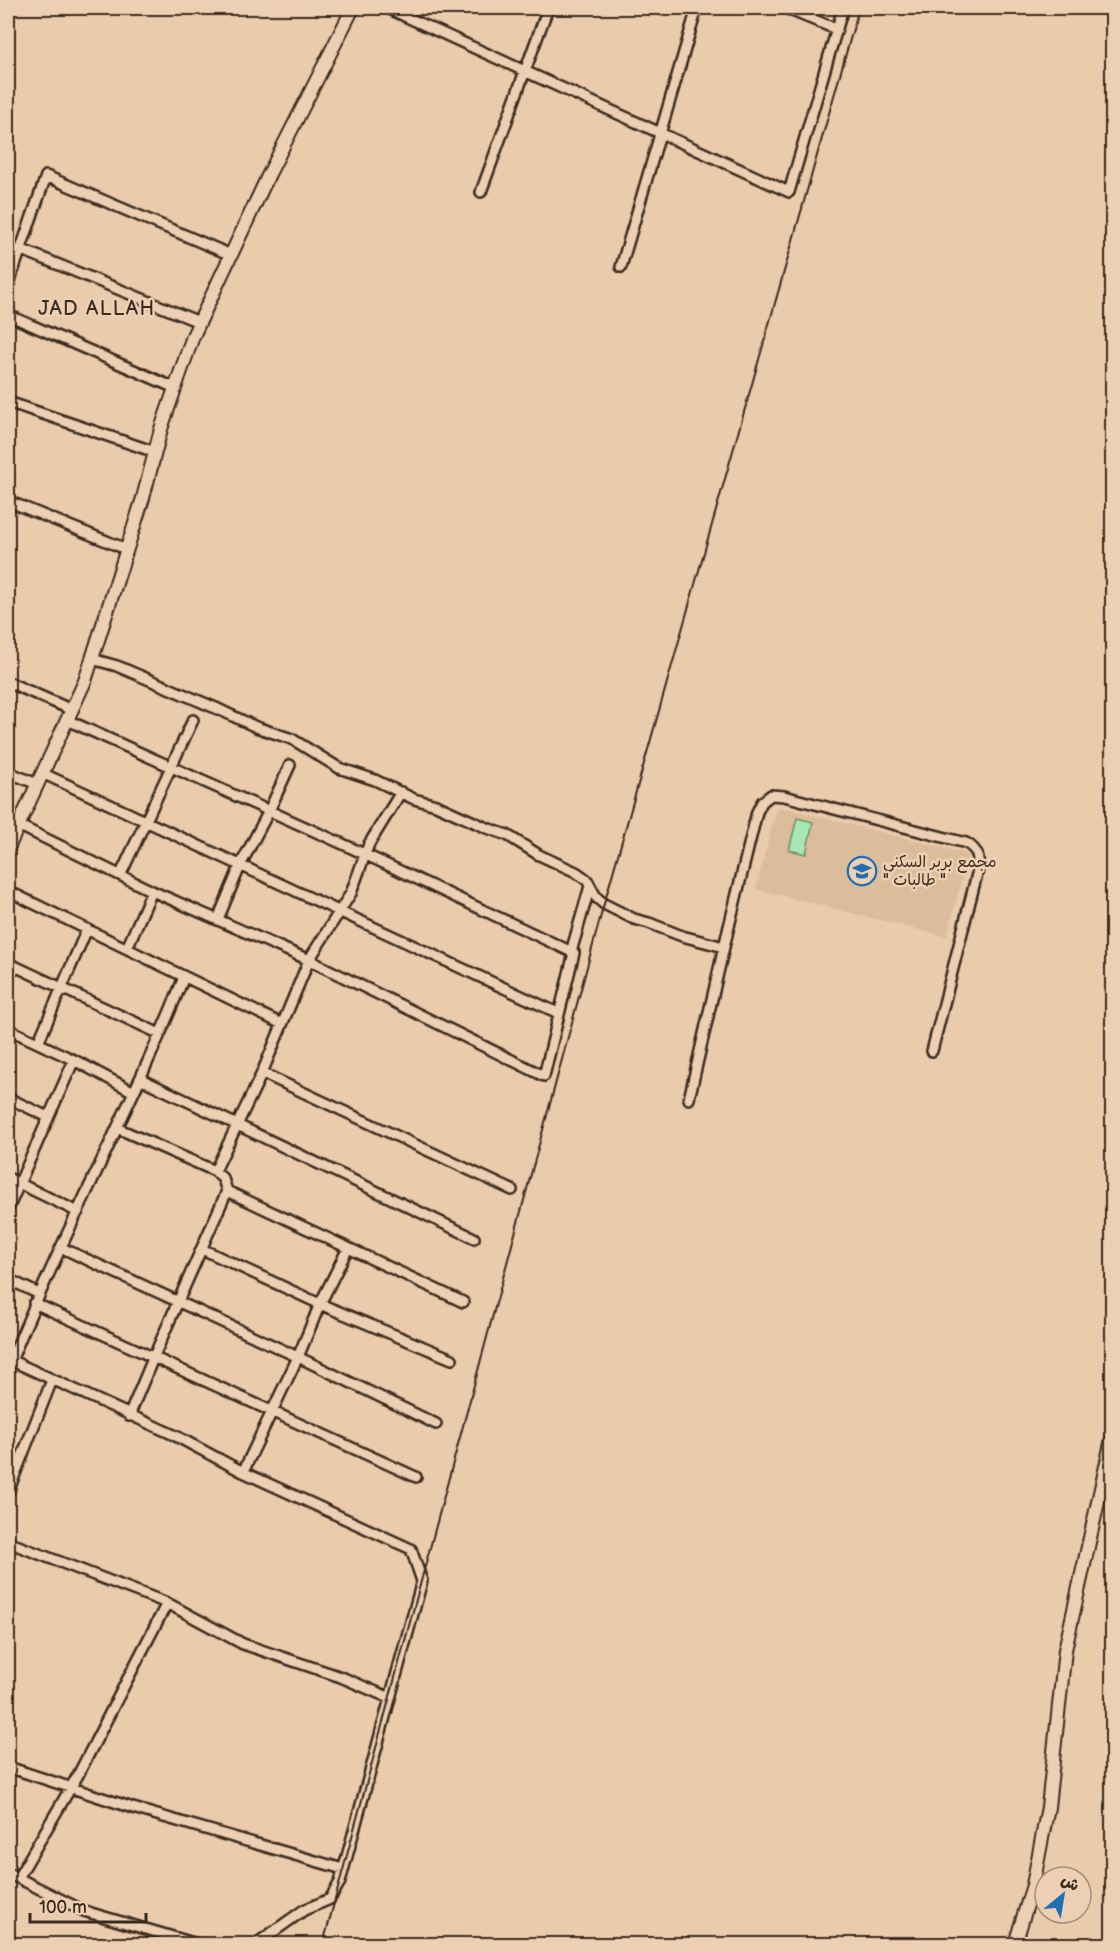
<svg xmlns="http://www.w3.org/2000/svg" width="1120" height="1952" font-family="'Balsamiq Sans','Playpen Sans Arabic',sans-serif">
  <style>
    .built { fill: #dcbd9b }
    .green { fill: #a5e8b3; stroke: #708968; stroke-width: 1.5 }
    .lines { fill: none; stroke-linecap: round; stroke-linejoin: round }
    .street-casing { stroke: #3b2a1e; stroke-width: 14 }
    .secondary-casing { stroke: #3b2a1e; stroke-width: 16 }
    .street { stroke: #edcfb3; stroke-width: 9 }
    .secondary { stroke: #edcfb3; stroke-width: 12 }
    .rail { stroke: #3b2a1e; stroke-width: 2 }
    .labels { text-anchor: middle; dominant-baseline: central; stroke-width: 5; stroke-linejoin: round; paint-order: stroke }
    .poi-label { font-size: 16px; fill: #3b2a1e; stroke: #edcfb3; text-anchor: start }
    .quarter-label { font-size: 20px; letter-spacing: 1.5px; fill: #3b2a1e; stroke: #edcfb3 }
  </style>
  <rect width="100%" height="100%" fill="#eacbac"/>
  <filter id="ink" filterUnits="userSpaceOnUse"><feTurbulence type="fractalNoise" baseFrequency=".0167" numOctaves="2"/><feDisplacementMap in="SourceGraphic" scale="12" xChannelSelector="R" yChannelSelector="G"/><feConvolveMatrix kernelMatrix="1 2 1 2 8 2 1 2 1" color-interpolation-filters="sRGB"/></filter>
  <g filter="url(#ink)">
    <path class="built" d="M777,806L968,854L947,937L756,889Z"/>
    <path class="green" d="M797,818L813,822L806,854L789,850Z"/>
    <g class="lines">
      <g class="street-casing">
        <path id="street" d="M387,8L789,192L843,8
          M785,8L836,29
          M481,192L548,8
          M20,249L199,322
          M621,267L697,8
          M8,286L46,176L231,255
          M8,315L175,388
          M8,402L155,452
          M8,501L126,549
          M92,659L117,666L218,709L256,727L292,739L339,768L375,780L414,799L436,805L487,828L507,835L539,855L576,872L587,880L596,897L604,904L634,919L649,923L682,936L724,947
          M8,682L72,710
          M8,772L37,784
          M42,773L558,1013
          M18,825L152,891L309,960L544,1076L574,953L345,845L67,720
          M121,874L193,720
          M8,891L282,1024
          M218,919L241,864L269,811L290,765
          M127,948L152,891
          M571,952L590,886
          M8,963L160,1034
          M8,1029L74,1060L134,1092
          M38,1043L87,929
          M262,1073L512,1190
          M141,1079L474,1238
          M8,1098L48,1117
          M689,1099L724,947L757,812L762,802L771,795L784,796L966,843C978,850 979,857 978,870L932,1051
          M117,1128L215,1171L223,1179L227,1191L154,1356L129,1416
          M215,1171L262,1073L309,960L351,893L369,844L401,792
          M8,1178L78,1212
          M227,1191L463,1302
          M8,1209L74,1060
          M62,1248L298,1357L436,1424
          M202,1249L320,1304L452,1359
          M8,1279L39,1294
          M34,1303L416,1477
          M8,1359L174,1435L243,1472L411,1549L422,1581L340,1882L330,1899L304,1910L256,1944
          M11,1361C64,1230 132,1107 184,977
          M243,1472L298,1357L320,1304L348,1248
          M8,1492L52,1380
          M8,1542L167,1603L78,1775L18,1878
          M167,1603L243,1644L341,1677L390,1698
          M8,1767L133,1808L343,1869
          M8,1873L84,1911L197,1944"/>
      </g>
      <g class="secondary-casing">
        <path id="secondary" d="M8,848L85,681L143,498L161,429L193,336L269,174L353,8
          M1015,1944L1033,1885L1048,1807L1065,1650L1112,1439"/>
      </g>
      <use href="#street" class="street"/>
      <use href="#secondary" class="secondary"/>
      <path class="rail" d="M323,1944L604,904L859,8"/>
    </g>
  </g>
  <defs>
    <g id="university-ring" transform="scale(1.5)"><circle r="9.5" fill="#edcfb3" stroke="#1f6fb2" stroke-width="1.5"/><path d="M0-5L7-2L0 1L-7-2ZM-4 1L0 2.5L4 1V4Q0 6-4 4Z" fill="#1f6fb2"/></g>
  </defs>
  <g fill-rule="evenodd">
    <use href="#university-ring" x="862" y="871"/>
  </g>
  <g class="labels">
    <g class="poi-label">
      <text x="883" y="862">مجمع بربر السكني<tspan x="883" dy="18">" طالبات "</tspan></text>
    </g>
    <g class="quarter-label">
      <text x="97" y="309">JAD ALLAH</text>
    </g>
  </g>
  <rect width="1120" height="1952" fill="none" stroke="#edcfb3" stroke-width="30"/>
  <rect x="15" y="15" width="1090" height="1922" fill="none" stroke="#3b2a1e" stroke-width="2" filter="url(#ink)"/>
  <g transform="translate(1063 1895) rotate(30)"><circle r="28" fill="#edcfb3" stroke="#a68d77" stroke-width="1.5"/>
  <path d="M0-4.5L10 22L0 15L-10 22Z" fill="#1f6fb2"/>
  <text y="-9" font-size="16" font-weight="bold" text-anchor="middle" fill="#3b2a1e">ش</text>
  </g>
  <path d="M30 1913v9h116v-9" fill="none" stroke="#3b2a1e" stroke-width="3"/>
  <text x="39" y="1913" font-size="18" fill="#3b2a1e" stroke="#edcfb3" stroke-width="4.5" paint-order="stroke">100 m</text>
</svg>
